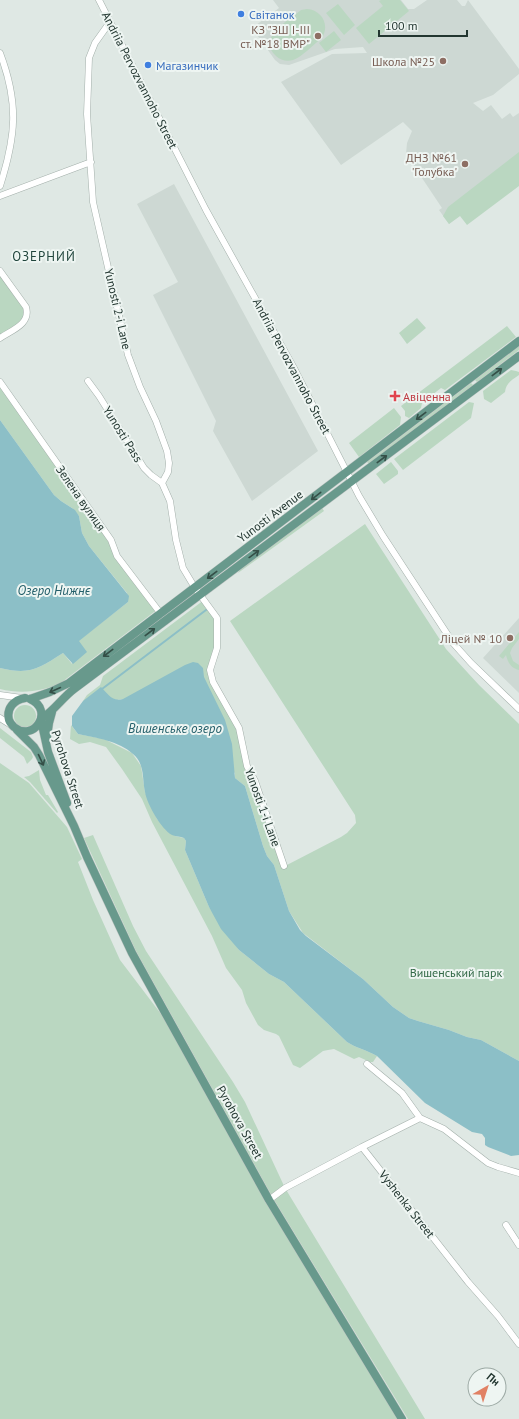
<svg xmlns="http://www.w3.org/2000/svg" width="519" height="1419" font-family="'PT Sans',sans-serif">
  <style>
    .built { fill: #cdd8d3 }
    .green { fill: #bad7c1 }
    .water { fill: #8cbfc7 }
    .lines { fill: none; stroke-linecap: round; stroke-linejoin: round }
    .stream { stroke: #8cbfc7; stroke-width: 2 }
    .minor-casing { stroke: #a3afaa; stroke-width: 7 }
    .major-casing { stroke: #bdc3c1; stroke-width: 9 }
    .minor { stroke: #fff; stroke-width: 6 }
    .major { stroke: #68998c; stroke-width: 8 }
    .oneway { stroke: #344f47 }
    .shop-dot { fill: #3f7fe0; stroke: #eef5f2; stroke-width: 1.5 }
    .education-dot { fill: #8d6e63; stroke: #eef5f2; stroke-width: 1.5 }
    .health-dot { fill: #e0444e; stroke: #eef5f2; stroke-width: 1.5 }
    .labels { text-anchor: middle; dominant-baseline: central; stroke-width: 4; stroke-linejoin: round; paint-order: stroke }
    .shop-label { font-size: 12px; fill: #366cbe; stroke: #eef5f2; text-anchor: start }
    .education-label { font-size: 12px; fill: #785e54; stroke: #eef5f2; text-anchor: end }
    .street-label { font-size: 12px; fill: #223630; stroke: #eef5f2 }
    .health-label { font-size: 12px; fill: #be3a42; stroke: #eef5f2; text-anchor: start }
    .park-label { font-size: 12px; fill: #316846; stroke: #eef5f2 }
    .neighbourhood-label { font-size: 13px; letter-spacing: 1px; fill: #20453c; stroke: #eef5f2 }
    .water-label { font-size: 13px; font-style: italic; fill: #245f6a; stroke: #eef5f2 }
  </style>
  <rect width="100%" height="100%" fill="#dfe8e4"/>
  <path class="built" d="M273,0H401L408,9H414L427,0H457L462,6H465L468,0L519,69V74L493,95L473,103L483,111L491,105L502,119L510,113L513,117L519,113V172L449,224L439,210L442,208L406,154L407,143L412,131L403,122L341,165L281,82L332,54L367,53L363,47L335,49L289,65L280,64L275,60L252,28L279,8Z
    M174,184L318,451L252,501L213,431L216,421L153,295L178,282L137,204Z
    M519,618V693L483,658Z"/>
  <path class="green" d="M381,0H400L409,11L369,44L356,28L383,6L379,1Z
    M338,4L355,25L344,35L326,13Z
    M307,9C322,10 330,25 322,38C314,44 302,57 293,60C287,62 280,60 276,56C256,38 289,20 301,10Z
    M334,31L341,40L326,52L319,43Z
    M519,152V186L467,225L460,216L449,224L443,216L448,207Z
    M0,271L26,307L27,319L0,338Z
    M417,318L426,328L407,344L399,333Z
    M507,326L516,337L445,390L441,388L422,403L421,408L409,418L405,416V411L401,406Z
    M519,346V350L477,382L475,380Z
    M511,370L516,371L519,372V375C512,380 506,383 505,392L491,403L484,399L483,391Z
    M0,382L111,540L115,552L158,609L62,682C43,692 21,694 0,689V668C30,675 38,669 63,653L72,664L78,641L128,602L127,593L89,546L82,533L79,516L72,508L61,501L54,495L0,420Z
    M471,383L473,385L369,464L367,462Z
    M469,402L474,403L471,418L403,470L394,459Z
    M394,408L401,417L400,425L359,457L349,443Z
    M391,462L398,471V474L384,484L376,474Z
    M320,505L324,511L238,573L246,560Z
    M365,524L446,649L479,685L519,724V1061L481,1040L467,1037L449,1030L418,1021L409,1018L393,1007L363,979L303,933L289,911L274,865L267,856L263,846L245,786L235,778V773L123,699L117,700L114,699L83,701L87,695L100,685L103,676L204,600L217,618L212,678L236,722L245,755L285,866L341,837L347,833L356,823L355,815L230,621Z
    M519,632V639L512,648L510,653L513,661L519,665V670C511,668 508,663 506,655L503,659L499,656Z
    M14 716a11 11 0 1 1 22 0a11 11 0 1 1-22 0Z
    M71,725L78,734L104,739L132,753L141,766L145,792L157,819L175,836L184,838L186,841L185,850L209,907L239,950L269,974L284,982L347,1042C356,1048 367,1050 377,1056L373,1062H370L359,1057L354,1059L334,1049L328,1050L323,1051L300,1068L293,1065L279,1036L276,1034L264,1030L258,1025L246,1003L242,990L226,968L212,936L152,822L142,799L122,769L106,747L90,742L79,744L70,739Z
    M0,728L31,752L33,757L32,759L27,764L24,757L0,738Z
    M0,763L29,783L67,827L82,859L78,862L93,900L120,960L180,1039L269,1200L403,1419H0Z
    M39,770L40,780L46,795H48L58,812L57,813L30,782L24,777L29,776Z
    M93,835L133,926L146,951L233,1082L245,1102L285,1188L425,1419H408L273,1198L136,951L84,838Z"/>
  <path class="water" d="M0,420L54,495L61,501L75,510L79,516L82,533L89,546L129,596L128,602L79,641L87,652L73,664L63,653C38,669 30,675 0,668Z
    M193,662L198,663L203,668L204,677L225,720L232,744L235,778L245,786L263,846L267,856L274,865L289,911L300,930L306,936L363,979L393,1007L409,1018L418,1021L449,1030L467,1037L481,1040L519,1061V1155L511,1156L488,1147L485,1145V1138L482,1134L472,1132L425,1103L377,1056C367,1050 356,1048 347,1042L284,982L269,974L239,950L221,929L209,907L185,850L186,841L184,838C180,836 176,837 172,835C161,829 147,804 145,792C142,778 145,764 133,754C119,741 97,738 78,734L72,726V716L83,701L101,687C108,694 112,702 123,699L185,665Z"/>
  <g class="lines">
    <path class="stream" d="M102,689L206,610"/>
    <g class="minor-casing">
      <path id="minor" d="M99,0L206,210L295,370L359,496L383,536L453,643L471,663L519,709
        M110,22L95,43L89,58L87,114L93,202L128,355L140,387L156,421L167,451L169,463L168,472L162,483L170,501L176,540L183,568L195,588L217,618V648L210,670L213,682L239,728L247,766L255,781L284,866
        M0,53C19,103 16,136 0,186
        M0,196L91,162
        M0,271L26,307C31,324 12,330 0,338
        M88,381L99,396L144,468L151,475L162,483
        M0,382L111,540L117,556L161,614
        M0,695L22,698
        M0,718L11,725
        M367,1064L402,1093L420,1118
        M362,1147L420,1118L444,1129L488,1163L498,1167L519,1173
        M269,1200L285,1188L362,1147L468,1282L498,1316L519,1344
        M506,1225L519,1245"/>
    </g>
    <g class="major-casing">
      <path id="major" d="M25,698C14,700 6,708 9,720C10,723 12,725 14,727C34,743 55,710 30,699
        M30,699L50,692L69,683L519,341
        M41,719C54,711 62,698 74,689L519,356
        M41,720L48,752L67,803
        M17,730L34,747L39,755L74,826L87,857L132,953L269,1200L402,1419
        M47,737L49,723L52,712"/>
    </g>
    <use href="#minor" class="minor"/>
    <use href="#major" class="major"/>
  </g>
  <defs><path id="oneway-shaft" d="M-6 0H5M1.5-3L5.5 0L1.5 3" fill="none" stroke-width="1.6" stroke-linecap="round" stroke-linejoin="round"/></defs>
  <g class="oneway">
    <use href="#oneway-shaft" transform="translate(497 372) rotate(-37)"/>
    <use href="#oneway-shaft" transform="translate(421 416) rotate(143)"/>
    <use href="#oneway-shaft" transform="translate(382 459) rotate(-37)"/>
    <use href="#oneway-shaft" transform="translate(316 496) rotate(142)"/>
    <use href="#oneway-shaft" transform="translate(254 554) rotate(-36)"/>
    <use href="#oneway-shaft" transform="translate(212 575) rotate(143)"/>
    <use href="#oneway-shaft" transform="translate(150 632) rotate(-37)"/>
    <use href="#oneway-shaft" transform="translate(108 653) rotate(143)"/>
    <use href="#oneway-shaft" transform="translate(55 690) rotate(156)"/>
    <use href="#oneway-shaft" transform="translate(41 760) rotate(65)"/>
  </g>
  <g class="shop-dot">
    <circle cx="241" cy="14" r="4"/>
    <circle cx="148" cy="65" r="4"/>
  </g>
  <g class="education-dot">
    <circle cx="318" cy="36" r="4"/>
    <circle cx="443" cy="61" r="4"/>
    <circle cx="465" cy="164" r="4"/>
    <circle cx="510" cy="638" r="4"/>
  </g>
  <path class="health-dot" d="M393 390h4v4h4v4h-4v4h-4v-4h-4v-4h4z"/>
  <g class="labels">
    <g class="shop-label">
      <text x="249" y="14">Світанок</text>
      <text x="156" y="65">Магазинчик</text>
    </g>
    <g class="education-label">
      <text x="310" y="29">КЗ "ЗШ І-ІІІ<tspan x="310" dy="14">ст. №18 ВМР"</tspan></text>
      <text x="435" y="61">Школа №25</text>
      <text x="457" y="157">ДНЗ №61<tspan x="457" dy="14">'Голубка'</tspan></text>
      <text x="502" y="638">Ліцей № 10</text>
    </g>
    <g class="street-label">
      <text transform="translate(140 80) rotate(63)">Andriia Pervozvannoho Street</text>
      <text transform="translate(118 309) rotate(77)">Yunosti 2-i Lane</text>
      <text transform="translate(292 366) rotate(62)">Andriia Pervozvannoho Street</text>
      <text transform="translate(123 434) rotate(58)">Yunosti Pass</text>
      <text transform="translate(81 498) rotate(55)">Зелена вулиця</text>
      <text transform="translate(270 516) rotate(-37)">Yunosti Avenue</text>
      <text transform="translate(68 769) rotate(72)">Pyrohova Street</text>
      <text transform="translate(263 807) rotate(70)">Yunosti 1-i Lane</text>
      <text transform="translate(240 1122) rotate(61)">Pyrohova Street</text>
      <text transform="translate(407 1204) rotate(52)">Vyshenka Street</text>
    </g>
    <g class="health-label">
      <text x="403" y="396">Авіценна</text>
    </g>
    <g class="park-label">
      <text x="456" y="972">Вишенський парк</text>
    </g>
    <g class="neighbourhood-label">
      <text x="44" y="256">ОЗЕРНИЙ</text>
    </g>
    <g class="water-label">
      <text x="54" y="590">Озеро Нижнє</text>
      <text x="175" y="728">Вишенське озеро</text>
    </g>
  </g>
  <g transform="translate(487 1387) rotate(39)"><circle r="19" fill="#eef5f2" stroke="#9ca9a4"/>
  <path d="M0-3L7 15L0 10L-7 15Z" fill="#e18164"/>
  <text y="-6" font-size="11" font-weight="bold" text-anchor="middle" fill="#223630">Пн</text>
  </g>
  <path d="M379 30v6h88v-6" fill="none" stroke="#223630" stroke-width="2"/>
  <text x="385" y="30" font-size="12" fill="#223630" stroke="#eef5f2" stroke-width="3" paint-order="stroke">100 m</text>
</svg>
